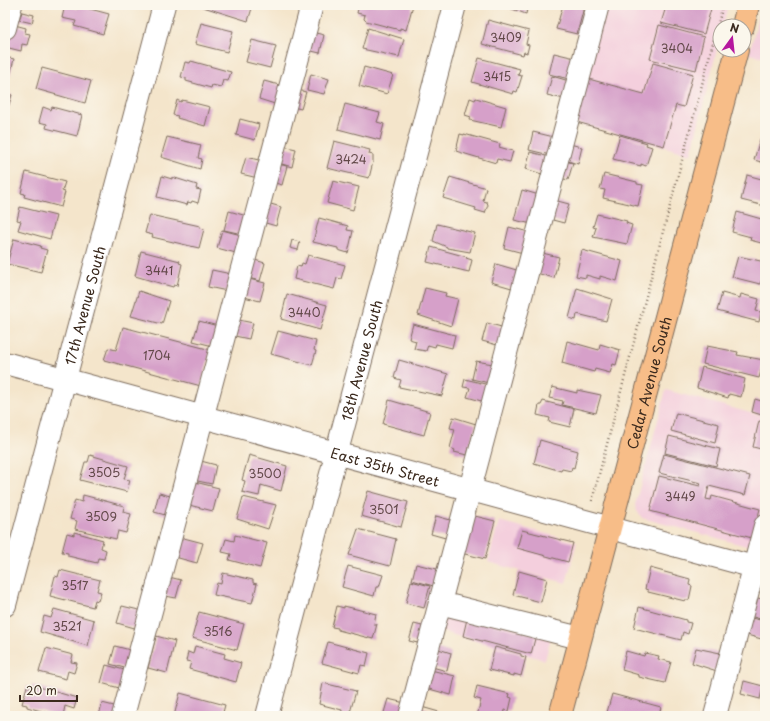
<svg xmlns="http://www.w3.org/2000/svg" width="770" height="721" font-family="'Playpen Sans',sans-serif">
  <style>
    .built { fill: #f4cfdd }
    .building { fill: #d6a0c9 }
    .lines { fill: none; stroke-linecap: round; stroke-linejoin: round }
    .minor-casing { stroke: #7c6b5b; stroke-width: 24 }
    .major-casing { stroke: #7c6b5b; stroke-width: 24 }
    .path { stroke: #7c6b5b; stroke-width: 2.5; stroke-dasharray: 1 3; stroke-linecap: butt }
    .minor { stroke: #fff; stroke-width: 22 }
    .major { stroke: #f7bd88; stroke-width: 22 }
    .labels { text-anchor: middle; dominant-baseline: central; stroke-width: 3; stroke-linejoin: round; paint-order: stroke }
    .number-label { font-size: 12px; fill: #624849 }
    .street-label { font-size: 14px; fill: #3b2a1e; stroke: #fbf7ec }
  </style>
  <rect width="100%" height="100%" fill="#fbf7ec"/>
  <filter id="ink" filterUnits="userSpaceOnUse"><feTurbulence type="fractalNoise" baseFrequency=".025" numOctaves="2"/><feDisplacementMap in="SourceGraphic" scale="8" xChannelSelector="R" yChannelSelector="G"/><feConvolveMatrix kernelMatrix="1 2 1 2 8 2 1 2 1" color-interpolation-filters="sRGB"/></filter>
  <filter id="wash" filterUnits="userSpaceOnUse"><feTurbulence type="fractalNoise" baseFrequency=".012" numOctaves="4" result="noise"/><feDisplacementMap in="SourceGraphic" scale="16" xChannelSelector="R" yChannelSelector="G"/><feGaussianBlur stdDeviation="0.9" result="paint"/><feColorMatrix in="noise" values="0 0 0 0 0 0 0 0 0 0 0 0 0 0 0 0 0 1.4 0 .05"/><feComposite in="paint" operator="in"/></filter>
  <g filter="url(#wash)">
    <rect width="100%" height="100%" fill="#f4e5cb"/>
    <path class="built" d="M600,5H728L723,26H720V37L691,154L569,121Z
      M764,5H765V58L749,54L761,9Z
      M666,390L765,417V523L758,549L642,518L637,511L635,505Z
      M499,521L577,542L566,583L488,562Z
      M442,608L551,637L545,660L436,630Z"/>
    <g id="blocks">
      <path class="building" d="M65,5L78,9L79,6L109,14L103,34L74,26L76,21L62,18Z
        M197,5H253L248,21Z
        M359,5H413L406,30L400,28V30L366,21L364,19L365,15L357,13Z
        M501,5H528L526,14Z
        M563,5L584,7L577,34L556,29Z
        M648,5H712L704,34L661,23L665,10Z
        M22,12L34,15L32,23L19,20Z
        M488,20L529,31L526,44L529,45L527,53L524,52L523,55L482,44Z
        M201,23L233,31L227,52L195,44Z
        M11,24L26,28L25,33L30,34L27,45L22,44L21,51L5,47Z
        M659,25L704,37L696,70L650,59Z
        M368,28L404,39L399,57L362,49Z
        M308,31L324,35L320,53L303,49Z
        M252,40L276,46L270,68L246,62Z
        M554,53L575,58L569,79L549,74Z
        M5,57L14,59L10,75L5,74Z
        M479,58L520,69L518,75L522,76L517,92L514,91L513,94L472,82Z
        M191,61L231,72L228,81L223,80L221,87L212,85L211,88L186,81V78L181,77L185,62L190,63Z
        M653,63L693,74L684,107L676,105L664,146L573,121L585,78L644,94Z
        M364,67L393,75L387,94L359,86Z
        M42,68L91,81L85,103L36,89Z
        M311,74L329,79L324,94L307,90Z
        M552,76L569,81L564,99L547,95Z
        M264,81L283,86L278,105L259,99Z
        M294,89L306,92L301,109L289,106Z
        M5,93L12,95L6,114L5,113Z
        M470,98L475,100L476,98L506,107L501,127L470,120L471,117L465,115Z
        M177,100L181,102L182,100L210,107L205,126L177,118L178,116L173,115Z
        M345,104L380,113L377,122L384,124L380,140L338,129Z
        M43,107L51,110L52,107L82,115L77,136L46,128L47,124L39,122Z
        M240,119L259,124L255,140L236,135Z
        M533,132L554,137L550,155L529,150Z
        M460,134L464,135V134L500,144L499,147L513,151L510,162L497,159L496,163L459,152L456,151Z
        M620,135L647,143L646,145L652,147L646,166L641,164V166L613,159Z
        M167,137L201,145L198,158L202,159L200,169L161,157Z
        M760,139L765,140V163L754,160Z
        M334,141L370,150L369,154L373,155V162L369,178L327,168Z
        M565,143L582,147L578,164L561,159Z
        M279,145L296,149L292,167L275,162Z
        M530,152L550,157L545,175L526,169Z
        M246,157L263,161L258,178L241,174Z
        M561,160L573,163L568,180L556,177Z
        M273,163L287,166L282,185L268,181Z
        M26,172L65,182L62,191L65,192L61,207L24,197L25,194L21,193Z
        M604,174L637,182V184L643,185L638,206L603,198L605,190L600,189Z
        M747,175L765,180V206L741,200Z
        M162,176L172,179V177L197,185L196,189L201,190L198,203L192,201L191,203L188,202L187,205L157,197Z
        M450,177L486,188L483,201L487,202L488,205L485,213L475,210L476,208L443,198Z
        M333,181L359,187L353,210L327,203Z
        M522,190L539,195L532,224L514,220Z
        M550,199L569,204L564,223L545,218Z
        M264,202L281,207L276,226L259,221Z
        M20,207L56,216L50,239L18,230L21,221L17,220Z
        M229,211L247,216L242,234L224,230Z
        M737,212L765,220V244L750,240L751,237L732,232Z
        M597,214L627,221L626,223L632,225L627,244L593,237L596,228L593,227Z
        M150,215L200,226V228L204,229L199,248L152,237L153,235L145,233Z
        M319,218L348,226L347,230L353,231L348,253L338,250V248L313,242Z
        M437,224L475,233L470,252L447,248V247L433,241Z
        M509,227L529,232L523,253L504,248Z
        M222,230L241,235L236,253L217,248Z
        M14,239L41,246L40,248L47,250L41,272L7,264Z
        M292,240L300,242L298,250L290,248Z
        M431,247L467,257L466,258L472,260L469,272L427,262Z
        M582,250L622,261L617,281L600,276V279L586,275V278L576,276Z
        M141,251L180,261L179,263L182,264L177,286L174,285L173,287L135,276Z
        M538,252L559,257L554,278L533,272Z
        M308,255L345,265L341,279L337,278L334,289L294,279L297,266L301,267L302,263L305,264Z
        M738,256L765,262V282L761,281L760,284L732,277Z
        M248,258L265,263L260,281L244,277Z
        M496,264L520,271L515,289L491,282Z
        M212,270L231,274L227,291L208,287Z
        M245,278L265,283L260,301L240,296Z
        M425,288L446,293L445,296L458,299L451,326L418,315Z
        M577,288L612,299L606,321L577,314L576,320L569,318Z
        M139,291L169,301L162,324L131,316Z
        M722,293L740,298L741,294L759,299L756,311L761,312L759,322L717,311Z
        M287,294L327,305L320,330L281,319Z
        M234,319L253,323L249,339L230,335Z
        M199,321L218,326L213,346L193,341Z
        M487,323L505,328L501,346L482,341Z
        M413,324L455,335L452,348L436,344L435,347L428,345L426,351L414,349L416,341L409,339Z
        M123,327L211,350L201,386L104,360L108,348L116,350Z
        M278,331L316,341L314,350L316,351L312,365L271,354Z
        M567,341L599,350L600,344L620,350L616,365L613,364L610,373L595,369L594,372L562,363Z
        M707,346L738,352L737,355L764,360L759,378L703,364Z
        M399,360L448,374L442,396L399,387L401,380L394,378Z
        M476,361L493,364L489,383L472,379Z
        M702,367L745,379L741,397L729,394L728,398L697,388Z
        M465,379L489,385L485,402L467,397L470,388L463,387Z
        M552,387L577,393V390L601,395L596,413L562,405L563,401L549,398Z
        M755,399L765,402V416L752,412Z
        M389,400L430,412L424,435L383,424Z
        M543,401L574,409L570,427L549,422L550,418L537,415L539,405H541Z
        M676,413L719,424L715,443L671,431Z
        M453,417L476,424L467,455L454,452L455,450L450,448L455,429L450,428Z
        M759,421L765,422V450L753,447Z
        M669,436L720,449L716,466L665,453Z
        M540,440L578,451L574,468L572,467L571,471L562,469L561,471L534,463Z
        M664,454L750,476L745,495L709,486L706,499L711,500L712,496L760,509L752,538L650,511L659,476L700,486L701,483L659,473Z
        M90,455L128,466L124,479L130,480L127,492L80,480L85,462H88Z
        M249,455L287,466L281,491L261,485L259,496L242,492L245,481L242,480Z
        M197,460L216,465L212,484L193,480Z
        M191,481L219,488L213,511L185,504Z
        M368,491L408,502L401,527L361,516Z
        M159,493L174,497L169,516L154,512Z
        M83,495L124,506L123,512L131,514L126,533L118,531L116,539L75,529L77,521L70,519L75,500L82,502Z
        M243,497L276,505L268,529L237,519Z
        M471,515L495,521L485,559L461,553Z
        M436,516L454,521L449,539L431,534Z
        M358,529L396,539L390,566L349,555Z
        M522,530L573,543L568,562L517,548Z
        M74,532L103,540L101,548L106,550L104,559L98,558L97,563L68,556V553L62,552L67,533L74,535Z
        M235,535L267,543L260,568L229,560L231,554L222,552L226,539L234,541Z
        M176,536L203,543L197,563L171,556Z
        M416,564L441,570L437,587L412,580Z
        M348,566L383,575L379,587H376L374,596L342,587Z
        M650,568L690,579L689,585L692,586L689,600H685V601L648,592V590L645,589Z
        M60,570L100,580L97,591L101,592L98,601L95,600L93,607L50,596L55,576L58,577Z
        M519,571L547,579L541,602L513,595Z
        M223,573L253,580V583L257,584L252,603L214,595L217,583L221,584Z
        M165,576L181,580L176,598L160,595Z
        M411,581L430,586L424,608L406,603Z
        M751,596L765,600L764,620L746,615Z
        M122,606L143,611L138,629L117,623Z
        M337,606L344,608V606L376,614L374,624H377L373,639L338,630V628L332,627Z
        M639,607L686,620V622L691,623L688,634L683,632L681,640L634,628Z
        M54,609L94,620L88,646L40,632L44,616L51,618Z
        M199,612L244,624L237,650L192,638Z
        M751,618L765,621V640L747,635Z
        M467,619L536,635L531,654L463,636Z
        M414,624L426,627L422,644L409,641Z
        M156,636L175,641L167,673L148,668Z
        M328,642L369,653L366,666L361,665L359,673L322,663Z
        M115,646L134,651L128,669L110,664Z
        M195,646L225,654L224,658L241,663L236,682L189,669L191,662L186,661L188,652L193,654Z
        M432,647L451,653L447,671L428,666Z
        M495,647L521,654V656L526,657L521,676L514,674V676L489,670Z
        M46,648L73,655L71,662L77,663L74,673L68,671L66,679L39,672Z
        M696,648L725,654L720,672L692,663Z
        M626,651L644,656L645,653L659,656L658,659L671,662L665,683L639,677V675L622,670Z
        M106,665L128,671L123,689L101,683Z
        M427,669L455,676L451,695L422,687Z
        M744,681L763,686L760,699L741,694Z
        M323,683L356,691L349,716H341L342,710L319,704Z
        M32,685L77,698L74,709L65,706L63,716H58L27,707V705L22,704L27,686L32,688Z
        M477,686L510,694L509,697L512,698L509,711L505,710L504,716H477L481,700L474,698Z
        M180,693L225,705L222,716H174Z
        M612,694L661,707L659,716H606Z
        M388,699L405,703L402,716H383Z
        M102,703L118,707L116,716H99Z
        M418,706L439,712L438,716H415Z"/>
    </g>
  </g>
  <g filter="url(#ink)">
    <use href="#blocks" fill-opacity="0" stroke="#7c6b5b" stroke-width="1"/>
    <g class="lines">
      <g class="minor-casing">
        <g id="minor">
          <path d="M5,28L11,5"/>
          <path id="s1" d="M5,363L765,570"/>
          <path d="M440,603L580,638"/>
          <path id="s2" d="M5,605L164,5"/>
          <path d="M123,716L312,5"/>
          <path id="s3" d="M267,716L455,5"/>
          <path d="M410,716L598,5"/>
          <path d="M715,716L765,526"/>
        </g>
      </g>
      <g class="major-casing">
        <g id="major">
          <path d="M743,26L748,5"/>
          <path id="s4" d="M560,716L737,50"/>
        </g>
      </g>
      <path class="path" d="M592,501L723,5"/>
      <use href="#minor" class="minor"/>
      <use href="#major" class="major"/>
    </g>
  </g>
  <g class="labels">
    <g class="number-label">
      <text x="506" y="37">3409</text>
      <text x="677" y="48">3404</text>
      <text x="497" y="76">3415</text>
      <text x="351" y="159">3424</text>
      <text x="159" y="270">3441</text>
      <text x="304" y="312">3440</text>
      <text x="157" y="355">1704</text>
      <text x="104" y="472">3505</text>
      <text x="265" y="473">3500</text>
      <text x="680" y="496">3449</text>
      <text x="384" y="509">3501</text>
      <text x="101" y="516">3509</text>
      <text x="75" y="585">3517</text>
      <text x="67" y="626">3521</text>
      <text x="218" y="631">3516</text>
    </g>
    <g class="street-label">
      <text stroke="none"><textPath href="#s2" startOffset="310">17th Avenue South</textPath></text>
      <text stroke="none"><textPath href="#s3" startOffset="368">18th Avenue South</textPath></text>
      <text stroke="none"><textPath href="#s4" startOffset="345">Cedar Avenue South</textPath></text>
      <text stroke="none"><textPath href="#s1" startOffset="394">East 35th Street</textPath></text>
    </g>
  </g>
  <rect width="770" height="721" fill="none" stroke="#fbf7ec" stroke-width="20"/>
  <g transform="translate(732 38) rotate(15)"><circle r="19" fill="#fbf7ec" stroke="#aea59a"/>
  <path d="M0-3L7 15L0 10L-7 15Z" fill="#b5179e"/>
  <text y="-6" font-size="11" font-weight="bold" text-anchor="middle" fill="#3b2a1e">N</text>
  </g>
  <path d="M20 695v6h57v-6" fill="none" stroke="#3b2a1e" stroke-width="2"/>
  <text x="26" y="695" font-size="12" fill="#3b2a1e" stroke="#fbf7ec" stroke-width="3" paint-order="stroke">20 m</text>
</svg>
